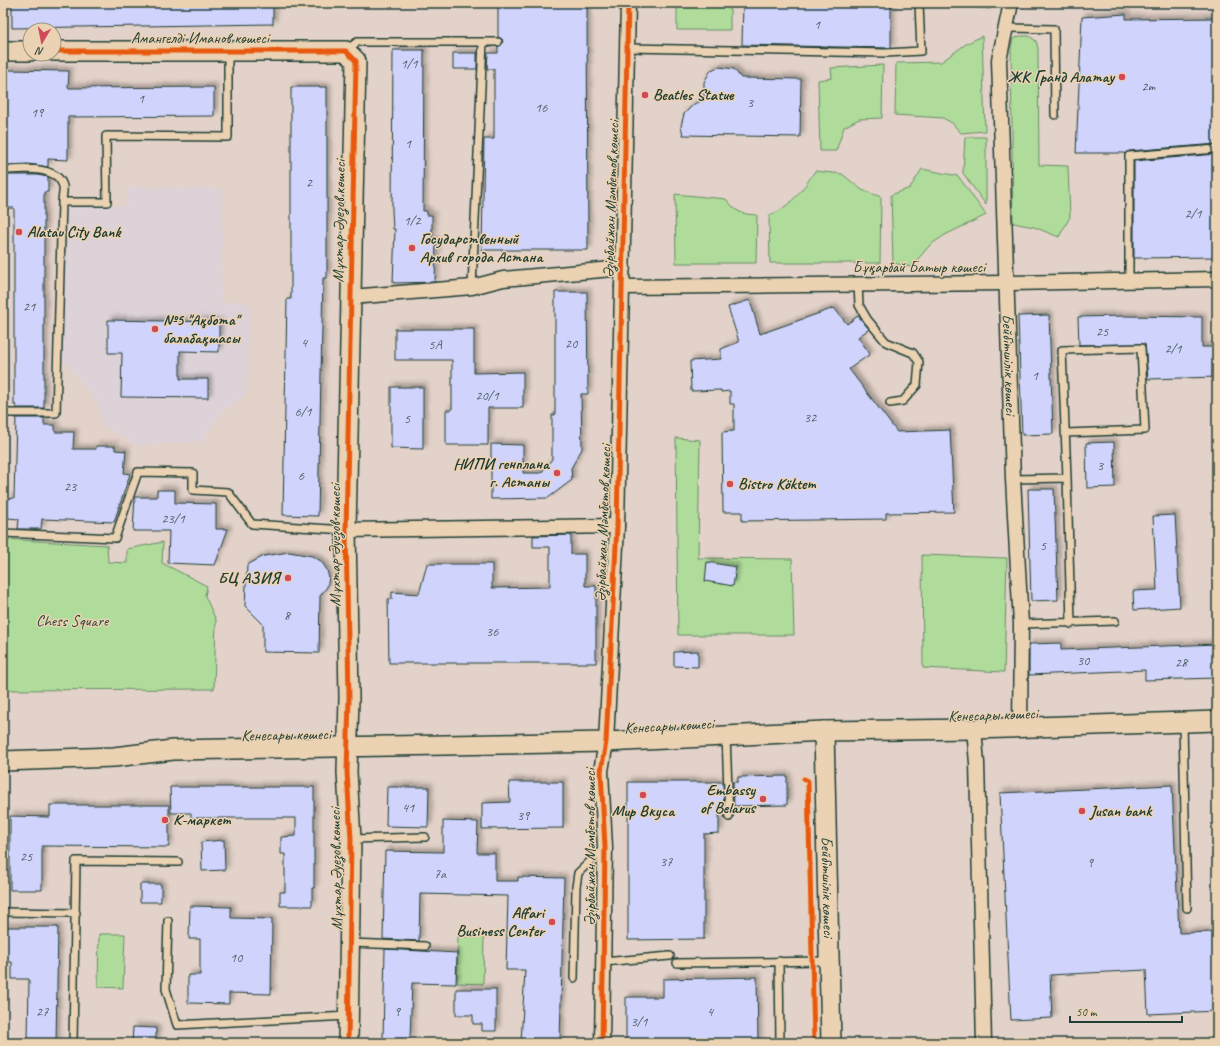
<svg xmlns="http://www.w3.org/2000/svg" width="1220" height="1046" font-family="Caveat,sans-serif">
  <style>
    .built { fill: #ddd2d8 }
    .green { fill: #afdc9a; stroke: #678c67 }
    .building { fill: #d0d3fc; stroke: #1f3d34; filter: url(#shadow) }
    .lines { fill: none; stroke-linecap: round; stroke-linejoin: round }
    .lane-casing { stroke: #1f3d34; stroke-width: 10 }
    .street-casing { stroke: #1f3d34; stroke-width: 17 }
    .secondary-casing { stroke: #1f3d34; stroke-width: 22 }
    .lane { stroke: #ebd2b3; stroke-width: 7 }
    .street { stroke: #ebd2b3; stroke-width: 14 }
    .secondary { stroke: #ebd2b3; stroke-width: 19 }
    .cycleway-casing { stroke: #ebd2b3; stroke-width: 8 }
    .cycleway { stroke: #e8590c; stroke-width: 5 }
    .poi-dot { fill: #d1495b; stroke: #ebd2b3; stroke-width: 1.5 }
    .labels { text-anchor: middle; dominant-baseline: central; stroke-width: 3; stroke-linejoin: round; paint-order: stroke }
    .number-label { font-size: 14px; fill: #4b6266 }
    .street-label { font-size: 16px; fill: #1f3d34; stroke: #ebd2b3 }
    .poi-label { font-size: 16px; font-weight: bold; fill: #1f3d34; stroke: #ebd2b3; text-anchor: start }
    .park-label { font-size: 16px; fill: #264539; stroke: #ebd2b3 }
  </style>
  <defs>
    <filter id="shadow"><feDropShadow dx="3.5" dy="-3.5" stdDeviation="2" flood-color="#0004"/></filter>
  </defs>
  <rect width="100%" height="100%" fill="#e3d2c9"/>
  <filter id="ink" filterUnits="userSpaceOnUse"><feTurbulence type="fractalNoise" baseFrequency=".025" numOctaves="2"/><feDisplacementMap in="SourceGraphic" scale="8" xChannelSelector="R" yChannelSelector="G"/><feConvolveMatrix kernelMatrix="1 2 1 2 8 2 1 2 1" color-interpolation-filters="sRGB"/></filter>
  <g filter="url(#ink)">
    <path class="built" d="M127,187L223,189L221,302L250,303L246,395L220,414L202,441L139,446L101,425L98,404L60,355L65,208L126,205Z"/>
    <path class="green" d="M677,3H730V30H677Z
      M951,3H991L990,9L951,5Z
      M982,36L985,131L961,133L952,123L943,118L895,115L896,63L941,62L966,44Z
      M1020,36H1029L1036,41L1038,48L1039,165L1068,166L1070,217L1059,237L1034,227L1013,223L1011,48L1013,39Z
      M883,65L882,118L859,119L844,127L836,151H820L818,80L832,78L831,68Z
      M965,137H986V205L963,173Z
      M922,169L958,176L986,215L945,235L930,245L911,267L893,263L891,195L910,188Z
      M815,171L842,174L862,190L881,197L880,263H770L769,215C789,209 804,188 815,171Z
      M675,194L726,199C737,212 739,214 757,215L756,263H676Z
      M676,438L700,440L698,558L792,559L794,635H678Z
      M3,539L107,545L108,562L127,563V549L163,542L162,563L207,586L205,596L216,620L214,689L3,690Z
      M922,555L1007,558L1004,672L923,668Z
      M99,934H125L123,988L98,987Z
      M458,936L484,937L483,984L457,983Z"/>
    <path class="building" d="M12,3H273V24L12,28Z
      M498,3H587L588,250H482L484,139H494V69H487L488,53H498V47L503,42L502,39L498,37Z
      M743,3H891V48L742,45Z
      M1126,14V19L1217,18V144L1129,151L1124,154V153H1076L1082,17Z
      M393,50H424L423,211H427V215H432V241H436L435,282L393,283L395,229H393L392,210Z
      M453,53H477V69H453Z
      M719,67L734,69L741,78L801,79L800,137L683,135L681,126L684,114L694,104L704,100V82L711,70Z
      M7,70L69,71L68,88L214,87V116L68,117V160L48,159V167L28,164L7,165L5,162Z
      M291,87H327V278H323L318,516L283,515L287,299H291Z
      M1217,154V257L1134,258V161Z
      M7,175H37L48,177V192H44V408H16V405H14V208H7Z
      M555,292H587L588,394H581L582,449L571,468L572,480L548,498L491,499V444L523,445V473H541L552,459V415H555Z
      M750,300L760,334L834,308L847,324L858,316L869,329L858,337L870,354L849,369L897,432L950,430L954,512L886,513V519L742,521V512H723L722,432L734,431V404H730V391L721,392V390L691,391L690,361L721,359V349L739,342L728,307Z
      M1049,315L1053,434L1022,435L1018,316Z
      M1125,316L1202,317V347H1217V377L1148,379L1145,344L1079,345L1078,317Z
      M108,320L219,322V352L180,351V379H208V398L121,397L122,353H108Z
      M395,329H474V373L523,372V408H488V445H446V410H452V360H395Z
      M391,387H423V449L391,448Z
      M16,418H44V425H55V432H74L73,449H96V446H115V450L126,451L124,473L130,474L114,522L42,519L41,529H18L19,519L8,518V499L14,498Z
      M1114,442L1115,487L1087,488L1086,443Z
      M1028,489H1054L1058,600L1031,601Z
      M157,490H175V503L216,504V529H228L215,565L168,563L169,531H133L135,497H157Z
      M1175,515L1180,607L1134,610L1133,591L1157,590L1153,516Z
      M571,535V554H585V586H596V663H389L388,599H392V592L419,594L427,564H492V588L550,587V547H533V536Z
      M289,552L312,556L321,561L327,570L329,578L327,587L320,596L319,653L263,652V624L245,606L247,565L264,556Z
      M707,562L736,567L733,586L705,581Z
      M1061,643V650L1217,644V678L1145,680V670L1029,675V644Z
      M698,651V667L674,666V652Z
      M787,776V805L734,806L733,782H738V777Z
      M509,782H563V828L482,829V803L510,802Z
      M628,782H723L724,806H719V833L704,834V939L628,940Z
      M1172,785L1179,933L1217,932V1011L1148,1014L1146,970L1050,975L1052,1018L1011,1020L1000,793Z
      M170,787H314V888H312V906H280V892H285V854H281V837L296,836V818H191V813H171Z
      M387,787H429L428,827L386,826Z
      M50,805H169V847L42,846V890H10V816L50,817Z
      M443,821L478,822L477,853H495V881H518V877L564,878L560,1043H521L525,970H506L508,896L420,894L419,941L383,939L385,851L443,852Z
      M224,840L225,870L202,871L201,842Z
      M140,884H161V902H140Z
      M190,906L231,907V918L272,919L271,994L229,993V1004L188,1003V975H200V939H189Z
      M4,927H58L56,1043H28L29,979H12V962H4Z
      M385,949L457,953L456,984L412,983L410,1039H383Z
      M757,977L758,1043H626V997H663V979Z
      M456,989H496V1031H482V1024H473V1015H456Z
      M133,1027L156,1028V1043H132Z"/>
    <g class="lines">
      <g class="lane-casing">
        <path id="lane" d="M1005,28L1054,29L1055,115
          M628,48L886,53L921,51L919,3
          M347,50L357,42H498
          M3,170C20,170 57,164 63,186C64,191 62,197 62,202H107L106,136L228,137V51
          M1129,280V156L1217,149
          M858,284L859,305L867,319L886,342L913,353L919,362L917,385L903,401L890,403
          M472,287L483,42
          M3,413H56L62,202
          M1067,478L1071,624
          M1013,479L1067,478L1062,350L1141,348L1145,430L1066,433
          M3,533L115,538L138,472L193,473V490L228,492L252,524L346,530
          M1021,624L1115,621
          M1183,723L1187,908
          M726,736L729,817
          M351,839L425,837
          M3,912L76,913
          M168,921L166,989L177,1025L348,1016
          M351,943L425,946
          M779,961L780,1043
          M603,962L670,956
          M677,963L828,961
          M574,978L576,887L578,873L605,847
          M73,1043L76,861L178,862"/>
      </g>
      <g class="street-casing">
        <g id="street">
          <path id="s1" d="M1011,3L999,60L1013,479L1021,624L1020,728"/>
          <path d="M622,287L1006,283L1217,279"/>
          <path d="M351,297L472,287L503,279L623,268"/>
          <path d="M346,530L617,526"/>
          <path d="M974,729L977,763L984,1043"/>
          <path d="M602,1043L605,847L601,771L606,742L617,526L628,3"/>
        </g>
      </g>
      <g class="secondary-casing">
        <g id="secondary">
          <path d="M3,51H30"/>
          <path d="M54,51H346L356,61L346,530L349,698L347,772L351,839L348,1043"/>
          <path id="s2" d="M824,731L831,1043"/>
          <path d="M3,761L114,757L173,750L606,742L824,731L974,729L1217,721"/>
        </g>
      </g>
      <use href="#lane" class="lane"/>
      <use href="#street" class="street"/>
      <use href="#secondary" class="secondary"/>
      <g class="cycleway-casing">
        <path id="cycleway" d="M54,51H346L356,61L346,530L349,698L347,772L351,839L348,1043
          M804,779L808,781L814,1043
          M602,1043L605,847L601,771L606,742L617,526L628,3"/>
      </g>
      <use href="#cycleway" class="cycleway"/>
    </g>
  </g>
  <g class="poi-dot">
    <circle cx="1122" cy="77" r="4"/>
    <circle cx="645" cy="95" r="4"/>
    <circle cx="19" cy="232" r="4"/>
    <circle cx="412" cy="248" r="4"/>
    <circle cx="155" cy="329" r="4"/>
    <circle cx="557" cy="473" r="4"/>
    <circle cx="730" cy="484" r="4"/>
    <circle cx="288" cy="578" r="4"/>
    <circle cx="643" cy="795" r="4"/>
    <circle cx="763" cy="799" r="4"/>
    <circle cx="1082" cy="811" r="4"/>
    <circle cx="165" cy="820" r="4"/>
    <circle cx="552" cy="922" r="4"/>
  </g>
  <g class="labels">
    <g class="number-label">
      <text x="817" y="24">1</text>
      <text x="409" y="63">1/1</text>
      <text x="1148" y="86">2т</text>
      <text x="141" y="98">1</text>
      <text x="750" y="102">3</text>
      <text x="541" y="107">16</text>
      <text x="37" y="112">19</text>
      <text x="408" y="143">1</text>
      <text x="309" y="182">2</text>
      <text x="1193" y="213">2/1</text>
      <text x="412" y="220">1/2</text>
      <text x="29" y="306">21</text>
      <text x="1102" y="331">25</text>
      <text x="304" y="342">4</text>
      <text x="571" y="343">20</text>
      <text x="435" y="344">5А</text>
      <text x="1173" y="348">2/1</text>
      <text x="1035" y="375">1</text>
      <text x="487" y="395">20/1</text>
      <text x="303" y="411">6/1</text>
      <text x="810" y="417">32</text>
      <text x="407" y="418">5</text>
      <text x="1100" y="465">3</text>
      <text x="301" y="475">6</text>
      <text x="70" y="486">23</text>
      <text x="173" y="518">23/1</text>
      <text x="1043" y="545">5</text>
      <text x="287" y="615">8</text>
      <text x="492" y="631">36</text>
      <text x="1083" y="660">30</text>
      <text x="1181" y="662">28</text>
      <text x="408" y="807">41</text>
      <text x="523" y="815">39</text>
      <text x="26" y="856">25</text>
      <text x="666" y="861">37</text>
      <text x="1090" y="862">9</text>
      <text x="440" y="873">7а</text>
      <text x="236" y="957">10</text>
      <text x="42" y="1011">27</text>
      <text x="397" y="1011">9</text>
      <text x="710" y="1011">4</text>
      <text x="639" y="1021">3/1</text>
    </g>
    <g class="street-label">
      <text x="200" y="38">Амангелді Иманов көшесі</text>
      <text transform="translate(611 199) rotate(-88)">Әзірбайжан Мәмбетов көшесі</text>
      <text transform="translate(339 221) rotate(-89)">Мұхтар Әуезов көшесі</text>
      <text x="919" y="267">Бұқарбай Батыр көшесі</text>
      <text stroke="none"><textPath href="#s1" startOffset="363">Бейбітшілік көшесі</textPath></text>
      <text transform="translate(603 523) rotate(-88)">Әзірбайжан Мәмбетов көшесі</text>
      <text transform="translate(335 545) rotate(-90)">Мұхтар Әуезов көшесі</text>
      <text transform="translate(993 715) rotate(-2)">Кенесары көшесі</text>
      <text transform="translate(669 726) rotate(-3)">Кенесары көшесі</text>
      <text transform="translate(286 735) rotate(-1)">Кенесары көшесі</text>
      <text transform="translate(590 847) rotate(-90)">Әзірбайжан Мәмбетов көшесі</text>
      <text transform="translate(336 869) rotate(-91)">Мұхтар Әуезов көшесі</text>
      <text stroke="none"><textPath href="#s2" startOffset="156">Бейбітшілік көшесі</textPath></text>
    </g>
    <g class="poi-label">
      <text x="1114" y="77" text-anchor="end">ЖК Гранд Алатау</text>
      <text x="653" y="95">Beatles Statue</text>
      <text x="27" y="232">Alatau City Bank</text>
      <text x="420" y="239">Государственный<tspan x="420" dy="18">Архив города Астана</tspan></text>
      <text x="163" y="320">№5 "Ақбота"<tspan x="163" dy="18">балабақшасы</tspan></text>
      <text x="549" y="464" text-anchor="end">НИПИ генплана<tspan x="549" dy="18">г. Астаны</tspan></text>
      <text x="738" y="484">Bistro Köktem</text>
      <text x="280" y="578" text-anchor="end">БЦ АЗИЯ</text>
      <text x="755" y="790" text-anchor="end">Embassy<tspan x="755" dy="18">of Belarus</tspan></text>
      <text x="643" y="811" text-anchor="middle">Мир Вкуса</text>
      <text x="1090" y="811">Jusan bank</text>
      <text x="173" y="820">К-маркет</text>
      <text x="544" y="913" text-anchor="end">Affari<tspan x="544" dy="18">Business Center</tspan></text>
    </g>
    <g class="park-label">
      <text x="72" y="621">Chess Square</text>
    </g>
  </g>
  <rect width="1220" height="1046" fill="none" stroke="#ebd2b3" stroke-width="16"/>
  <rect x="8" y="8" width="1204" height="1030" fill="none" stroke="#1f3d34" stroke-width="1.5" filter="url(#ink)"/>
  <g transform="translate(42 42) rotate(190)"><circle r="19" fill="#ebd2b3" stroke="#999680"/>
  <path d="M0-3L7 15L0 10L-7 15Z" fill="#d1495b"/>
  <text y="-6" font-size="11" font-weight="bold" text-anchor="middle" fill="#1f3d34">N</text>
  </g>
  <path d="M1070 1016v6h112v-6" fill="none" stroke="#1f3d34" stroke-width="2"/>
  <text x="1076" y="1016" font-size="12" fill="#1f3d34" stroke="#ebd2b3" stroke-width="3" paint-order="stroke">50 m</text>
</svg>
